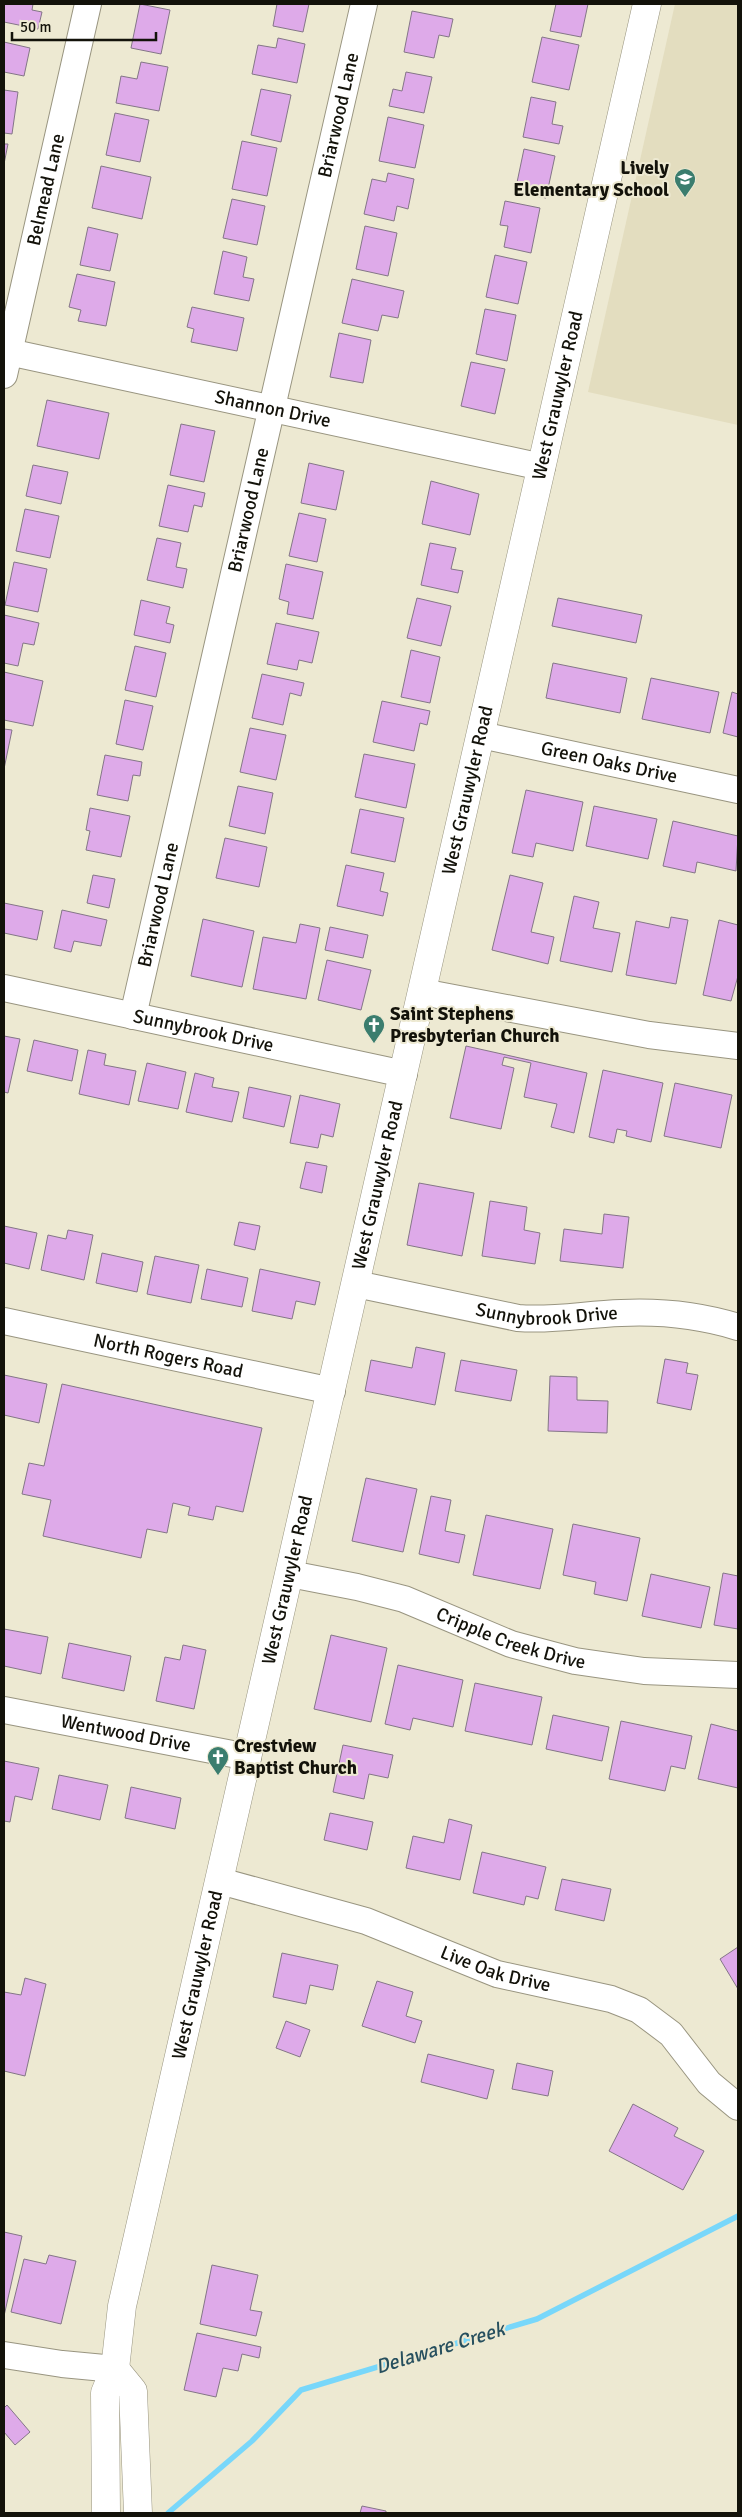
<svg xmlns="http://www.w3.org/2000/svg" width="742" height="2517" font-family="Signika,sans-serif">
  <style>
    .built { fill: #e3ddbf }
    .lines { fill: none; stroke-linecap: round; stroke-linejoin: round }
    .stream { stroke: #78d7fa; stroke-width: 5.5 }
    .building { fill: #deaae9; stroke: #847687 }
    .minor-casing { stroke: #999580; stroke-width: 28 }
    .major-casing { stroke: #999580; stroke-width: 29 }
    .minor { stroke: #fff; stroke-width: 26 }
    .major { stroke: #fff; stroke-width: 28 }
    .labels { text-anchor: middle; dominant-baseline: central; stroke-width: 4; stroke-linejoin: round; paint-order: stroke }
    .street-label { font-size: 19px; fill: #13120a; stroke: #ede9d2 }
    .poi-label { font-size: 19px; font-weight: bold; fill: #13120a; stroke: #ede9d2; text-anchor: start }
    .water-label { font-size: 20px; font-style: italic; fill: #264f5e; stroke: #ede9d2 }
  </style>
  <rect width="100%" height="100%" fill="#ede9d2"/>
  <path class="built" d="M675,4H738V425L588,392Z"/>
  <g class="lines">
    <path class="stream" d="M168,2513L252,2441L301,2390L537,2319L738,2216"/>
  </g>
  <path class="building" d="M4,4H33L32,10L42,12L38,29L4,22Z
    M140,4L170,10L161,54L131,48Z
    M277,4H309L303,32L273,26Z
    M556,4H588L581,37L550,31Z
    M412,11L453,19L449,37L439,35L434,58L404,52Z
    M542,37L579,45L569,90L532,82Z
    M278,38L305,44L297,83L252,74L258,45L276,48Z
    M4,42L30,48L24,76L4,72Z
    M141,62L168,67L159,111L116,103L121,76L137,79Z
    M406,72L432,77L424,113L389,106L393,89L402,91Z
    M261,89L291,95L281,142L251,135Z
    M4,90L18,92L12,134L4,133Z
    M531,97L556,102L552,124L563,126L559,144L523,137Z
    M115,113L149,120L140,162L106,155Z
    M388,117L424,125L415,168L379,161Z
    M242,141L277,148L267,196L232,189Z
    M4,144H8L4,164Z
    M524,149L555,156L546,198L515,192Z
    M101,166L151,177L142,219L92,208Z
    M388,173L414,179L408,209L397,206L394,221L364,214L372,179L386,182Z
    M232,199L265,206L257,245L223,238Z
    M505,201L540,208L531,253L504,247L508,226L500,225Z
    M365,226L397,233L388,276L356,269Z
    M88,227L118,234L110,271L80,265Z
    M223,251L247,257L243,277L254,279L249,301L214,294Z
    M495,255L527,262L518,304L486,297Z
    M77,274L115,282L106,326L78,321L81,310L69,307Z
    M352,279L404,291L398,318L382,315L378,331L342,323Z
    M192,307L244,318L237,351L191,342L194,329L187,327Z
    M485,309L516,315L507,361L476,354Z
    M339,333L371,340L363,383L330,377Z
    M471,362L505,369L495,414L461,406Z
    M47,400L109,413L99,459L37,446Z
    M181,424L215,431L204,482L170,475Z
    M309,463L344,471L336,510L301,503Z
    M33,465L68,472L61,504L26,496Z
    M431,481L479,494L470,535L422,524Z
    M168,485L205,493L202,507L194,505L188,532L159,526Z
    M25,509L59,516L50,558L16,551Z
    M299,513L326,519L317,562L289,556Z
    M157,538L181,543L176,567L187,569L183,588L147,580Z
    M430,543L456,548L451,569L463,571L458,593L421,585Z
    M14,562L47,569L38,612L5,605Z
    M286,564L323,572L313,619L287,614L289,602L279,599Z
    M417,598L451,606L441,646L407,638Z
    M558,598L642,615L636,643L552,626Z
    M141,600L170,607L166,623L174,625L170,643L134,635Z
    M4,615L39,623L34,645L23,643L18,666L4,663Z
    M276,623L319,632L312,663L299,660L297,670L267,664Z
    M135,646L166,653L156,697L125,690Z
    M411,650L440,657L430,703L401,697Z
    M553,663L627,678L620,713L546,698Z
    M4,672L43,681L33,726L4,720Z
    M262,674L304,683L301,696L290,693L283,725L252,718Z
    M651,678L719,692L710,733L642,719Z
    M732,692L738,694V737L723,733Z
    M125,700L153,706L143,750L116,744Z
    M382,701L430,711L427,725L420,723L414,751L373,742Z
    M250,728L286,735L276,780L240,772Z
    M4,729L12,730L4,769Z
    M364,754L415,764L406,808L355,797Z
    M105,755L142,762L140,776L133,775L128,801L97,795Z
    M238,786L273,793L265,834L229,826Z
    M526,790L583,802L573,851L536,843L533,857L512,853Z
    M594,806L657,819L648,859L586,846Z
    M90,808L130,816L121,857L86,850L90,831L86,830Z
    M360,809L404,818L395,862L351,853Z
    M673,821L738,836L736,871L697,862L695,873L663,866Z
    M225,838L267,847L259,887L216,878Z
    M346,865L384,873L380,891L388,893L383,916L337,906Z
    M93,875L115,879L109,908L87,903Z
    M510,875L543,883L531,932L554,937L548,964L492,950Z
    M574,896L599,902L593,928L620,933L612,972L560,961Z
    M4,903L43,911L37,940L4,933Z
    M62,910L107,920L101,946L74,941L71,952L54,948Z
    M671,917L688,920L676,984L626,975L636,921L669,928Z
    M203,919L254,931L242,987L191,976Z
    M719,920L738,925V976L731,1001L703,995Z
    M300,924L320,928L306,999L253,989L263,937L296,943Z
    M330,927L368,935L363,958L325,950Z
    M327,960L371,970L361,1010L318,1000Z
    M4,1036L20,1039L8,1093L4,1092Z
    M34,1040L78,1050L72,1081L27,1071Z
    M466,1046L587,1073L574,1133L551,1127L557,1104L524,1097L531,1063L504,1057L502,1065L514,1068L501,1129L450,1118Z
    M88,1050L106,1054L104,1065L136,1071L129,1105L79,1094Z
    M147,1063L186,1072L178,1109L138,1101Z
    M603,1070L663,1083L651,1142L626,1136L627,1131L617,1129L614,1143L589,1137Z
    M195,1073L214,1078L212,1087L239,1092L232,1122L186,1112Z
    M675,1083L732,1095L721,1148L664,1136Z
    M249,1087L291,1096L284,1127L243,1118Z
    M300,1095L340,1104L333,1137L321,1134L318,1148L290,1143Z
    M306,1162L327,1166L322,1193L300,1188Z
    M419,1183L474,1193L462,1256L407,1245Z
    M490,1201L527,1207L524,1230L540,1233L535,1264L482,1256Z
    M604,1214L629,1217L623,1268L560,1261L564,1229L602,1234Z
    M239,1222L260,1226L255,1250L234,1245Z
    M4,1226L37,1233L29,1269L4,1263Z
    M68,1230L93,1235L84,1280L41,1270L48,1235L66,1239Z
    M102,1253L143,1262L137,1292L96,1283Z
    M155,1256L199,1265L191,1303L147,1294Z
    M207,1269L248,1278L242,1307L201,1299Z
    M260,1269L320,1282L315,1305L296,1301L292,1319L252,1311Z
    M416,1347L445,1353L435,1405L365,1391L371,1360L412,1368Z
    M665,1359L688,1363L686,1373L698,1375L691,1410L657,1403Z
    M461,1360L517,1370L511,1401L455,1391Z
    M4,1375L47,1384L39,1423L4,1415Z
    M550,1376L577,1377V1400L608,1401L607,1433L548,1431Z
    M62,1384L262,1428L243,1512L216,1506L213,1520L188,1515L190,1507L173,1503L167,1533L147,1529L141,1558L43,1536L51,1500L22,1494L29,1463L44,1466Z
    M366,1478L417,1489L403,1552L352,1541Z
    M431,1496L451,1500L445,1531L465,1535L459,1563L419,1554Z
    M486,1515L553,1529L540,1589L473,1575Z
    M573,1524L640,1538L627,1601L594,1594L596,1582L563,1575Z
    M723,1573L738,1576V1629L714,1625Z
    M651,1574L710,1587L701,1628L642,1616Z
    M4,1629L48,1637L41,1674L4,1666Z
    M331,1635L387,1648L371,1722L314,1709Z
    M69,1643L131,1656L124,1691L62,1678Z
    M183,1645L206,1650L194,1709L156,1701L165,1657L180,1660Z
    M398,1665L463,1680L453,1727L413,1718L410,1730L385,1724Z
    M475,1683L542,1697L532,1745L465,1731Z
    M553,1715L609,1727L602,1761L546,1749Z
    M621,1721L692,1736L685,1769L671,1766L665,1791L609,1779Z
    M711,1724L738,1731V1788L698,1779Z
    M343,1745L393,1755L388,1778L369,1774L364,1799L333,1792Z
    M4,1761L39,1768L32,1800L15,1796L10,1822L4,1821Z
    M59,1775L108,1785L100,1820L52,1809Z
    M131,1787L181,1798L175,1829L125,1818Z
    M330,1813L373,1822L367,1850L324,1840Z
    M449,1819L472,1825L460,1880L406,1868L413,1836L444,1843Z
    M482,1852L546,1867L538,1899L526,1896L524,1905L473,1893Z
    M562,1879L611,1889L604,1921L555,1910Z
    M738,1947V1989L720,1959Z
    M282,1953L338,1965L333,1990L310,1985L306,2004L273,1997Z
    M25,1978L46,1984L25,2076L4,2071V1992L21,1995Z
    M377,1981L413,1992L406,2016L422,2021L415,2043L362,2026Z
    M286,2021L310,2030L300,2057L276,2048Z
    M428,2054L494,2070L487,2099L421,2082Z
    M517,2063L553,2071L548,2096L512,2089Z
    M633,2104L678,2128L674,2136L704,2151L683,2190L609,2151Z
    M4,2232L22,2236L4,2316Z
    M49,2255L76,2261L61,2324L11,2312L24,2259L46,2264Z
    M212,2265L258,2275L250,2310L262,2312L256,2336L200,2324Z
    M197,2333L261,2347L259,2358L242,2354L238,2371L223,2368L216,2397L184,2390Z
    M7,2405L30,2432L15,2445L4,2432V2408Z
    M362,2506L386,2511V2513H360Z"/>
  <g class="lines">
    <g class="minor-casing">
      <g id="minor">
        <path id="s1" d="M4,351L542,467"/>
        <path id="s2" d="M4,375L88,4"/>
        <path id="s3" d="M481,735L738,790"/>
        <path id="s4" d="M4,988L404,1074"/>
        <path d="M422,992L649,1035L738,1046"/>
        <path id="s5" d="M133,1016L364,4"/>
        <path id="s6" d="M356,1284L518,1318C553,1321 586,1314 621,1313C662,1311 699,1315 738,1327"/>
        <path id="s7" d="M4,1321L332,1391"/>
        <path id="s8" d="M290,1574L357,1587L404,1599L511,1644L575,1661L644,1671L738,1675"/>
        <path id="s9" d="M4,1710L248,1757"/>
        <path id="s10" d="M220,1881L366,1921L497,1974L611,1999L639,2010L671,2034L709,2083L738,2107"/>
        <path d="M4,2355L62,2364L115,2369"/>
      </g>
    </g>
    <g class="major-casing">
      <g id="major">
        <path d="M115,2369L133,2391L138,2513"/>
        <path id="s11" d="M106,2513L105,2393L115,2369L122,2306L647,4"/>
      </g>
    </g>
    <use href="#minor" class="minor"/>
    <use href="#major" class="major"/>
  </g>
  <defs>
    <g id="school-pin" transform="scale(1.125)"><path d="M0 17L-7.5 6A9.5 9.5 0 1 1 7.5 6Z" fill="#3b7d6e" stroke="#ede9d2"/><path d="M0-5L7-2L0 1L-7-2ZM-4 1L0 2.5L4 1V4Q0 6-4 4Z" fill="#fff"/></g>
    <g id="church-pin" transform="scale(1.125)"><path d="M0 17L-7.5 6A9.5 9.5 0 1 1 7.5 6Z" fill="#3b7d6e" stroke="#ede9d2"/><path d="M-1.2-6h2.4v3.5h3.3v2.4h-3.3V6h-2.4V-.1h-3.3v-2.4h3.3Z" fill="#fff"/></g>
  </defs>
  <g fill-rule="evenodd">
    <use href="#school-pin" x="685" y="179"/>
    <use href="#church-pin" x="374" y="1025"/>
    <use href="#church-pin" x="218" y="1757"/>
  </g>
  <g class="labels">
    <g class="street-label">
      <text stroke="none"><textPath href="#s5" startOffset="924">Briarwood Lane</textPath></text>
      <text stroke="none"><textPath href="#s2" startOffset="190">Belmead Lane</textPath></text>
      <text stroke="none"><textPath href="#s11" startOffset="2169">West Grauwyler Road</textPath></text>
      <text stroke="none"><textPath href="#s1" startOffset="275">Shannon Drive</textPath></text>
      <text stroke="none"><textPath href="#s5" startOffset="519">Briarwood Lane</textPath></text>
      <text stroke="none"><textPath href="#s3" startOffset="131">Green Oaks Drive</textPath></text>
      <text stroke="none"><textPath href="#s11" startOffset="1764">West Grauwyler Road</textPath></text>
      <text stroke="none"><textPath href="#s5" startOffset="114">Briarwood Lane</textPath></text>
      <text stroke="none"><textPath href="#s4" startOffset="204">Sunnybrook Drive</textPath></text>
      <text stroke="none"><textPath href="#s11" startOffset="1359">West Grauwyler Road</textPath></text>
      <text stroke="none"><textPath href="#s6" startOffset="194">Sunnybrook Drive</textPath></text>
      <text stroke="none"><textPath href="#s7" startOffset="168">North Rogers Road</textPath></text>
      <text stroke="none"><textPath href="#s11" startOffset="954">West Grauwyler Road</textPath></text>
      <text stroke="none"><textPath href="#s8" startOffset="231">Cripple Creek Drive</textPath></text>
      <text stroke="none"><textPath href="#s9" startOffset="124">Wentwood Drive</textPath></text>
      <text stroke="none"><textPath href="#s10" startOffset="290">Live Oak Drive</textPath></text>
      <text stroke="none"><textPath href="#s11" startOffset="549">West Grauwyler Road</textPath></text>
    </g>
    <g class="poi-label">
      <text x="669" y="168" text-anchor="end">Lively<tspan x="669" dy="22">Elementary School</tspan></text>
      <text x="390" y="1014">Saint Stephens<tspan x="390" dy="22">Presbyterian Church</tspan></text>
      <text x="234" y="1746">Crestview<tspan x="234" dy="22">Baptist Church</tspan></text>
    </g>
    <g class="water-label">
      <text transform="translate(440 2348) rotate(-17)">Delaware Creek</text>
    </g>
  </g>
  <rect width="742" height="2517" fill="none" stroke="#13120a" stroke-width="10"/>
  <path d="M12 32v8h144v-8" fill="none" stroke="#13120a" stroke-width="2.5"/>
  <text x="20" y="32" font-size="15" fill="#13120a" stroke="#ede9d2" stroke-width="4" paint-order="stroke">50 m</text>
</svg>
